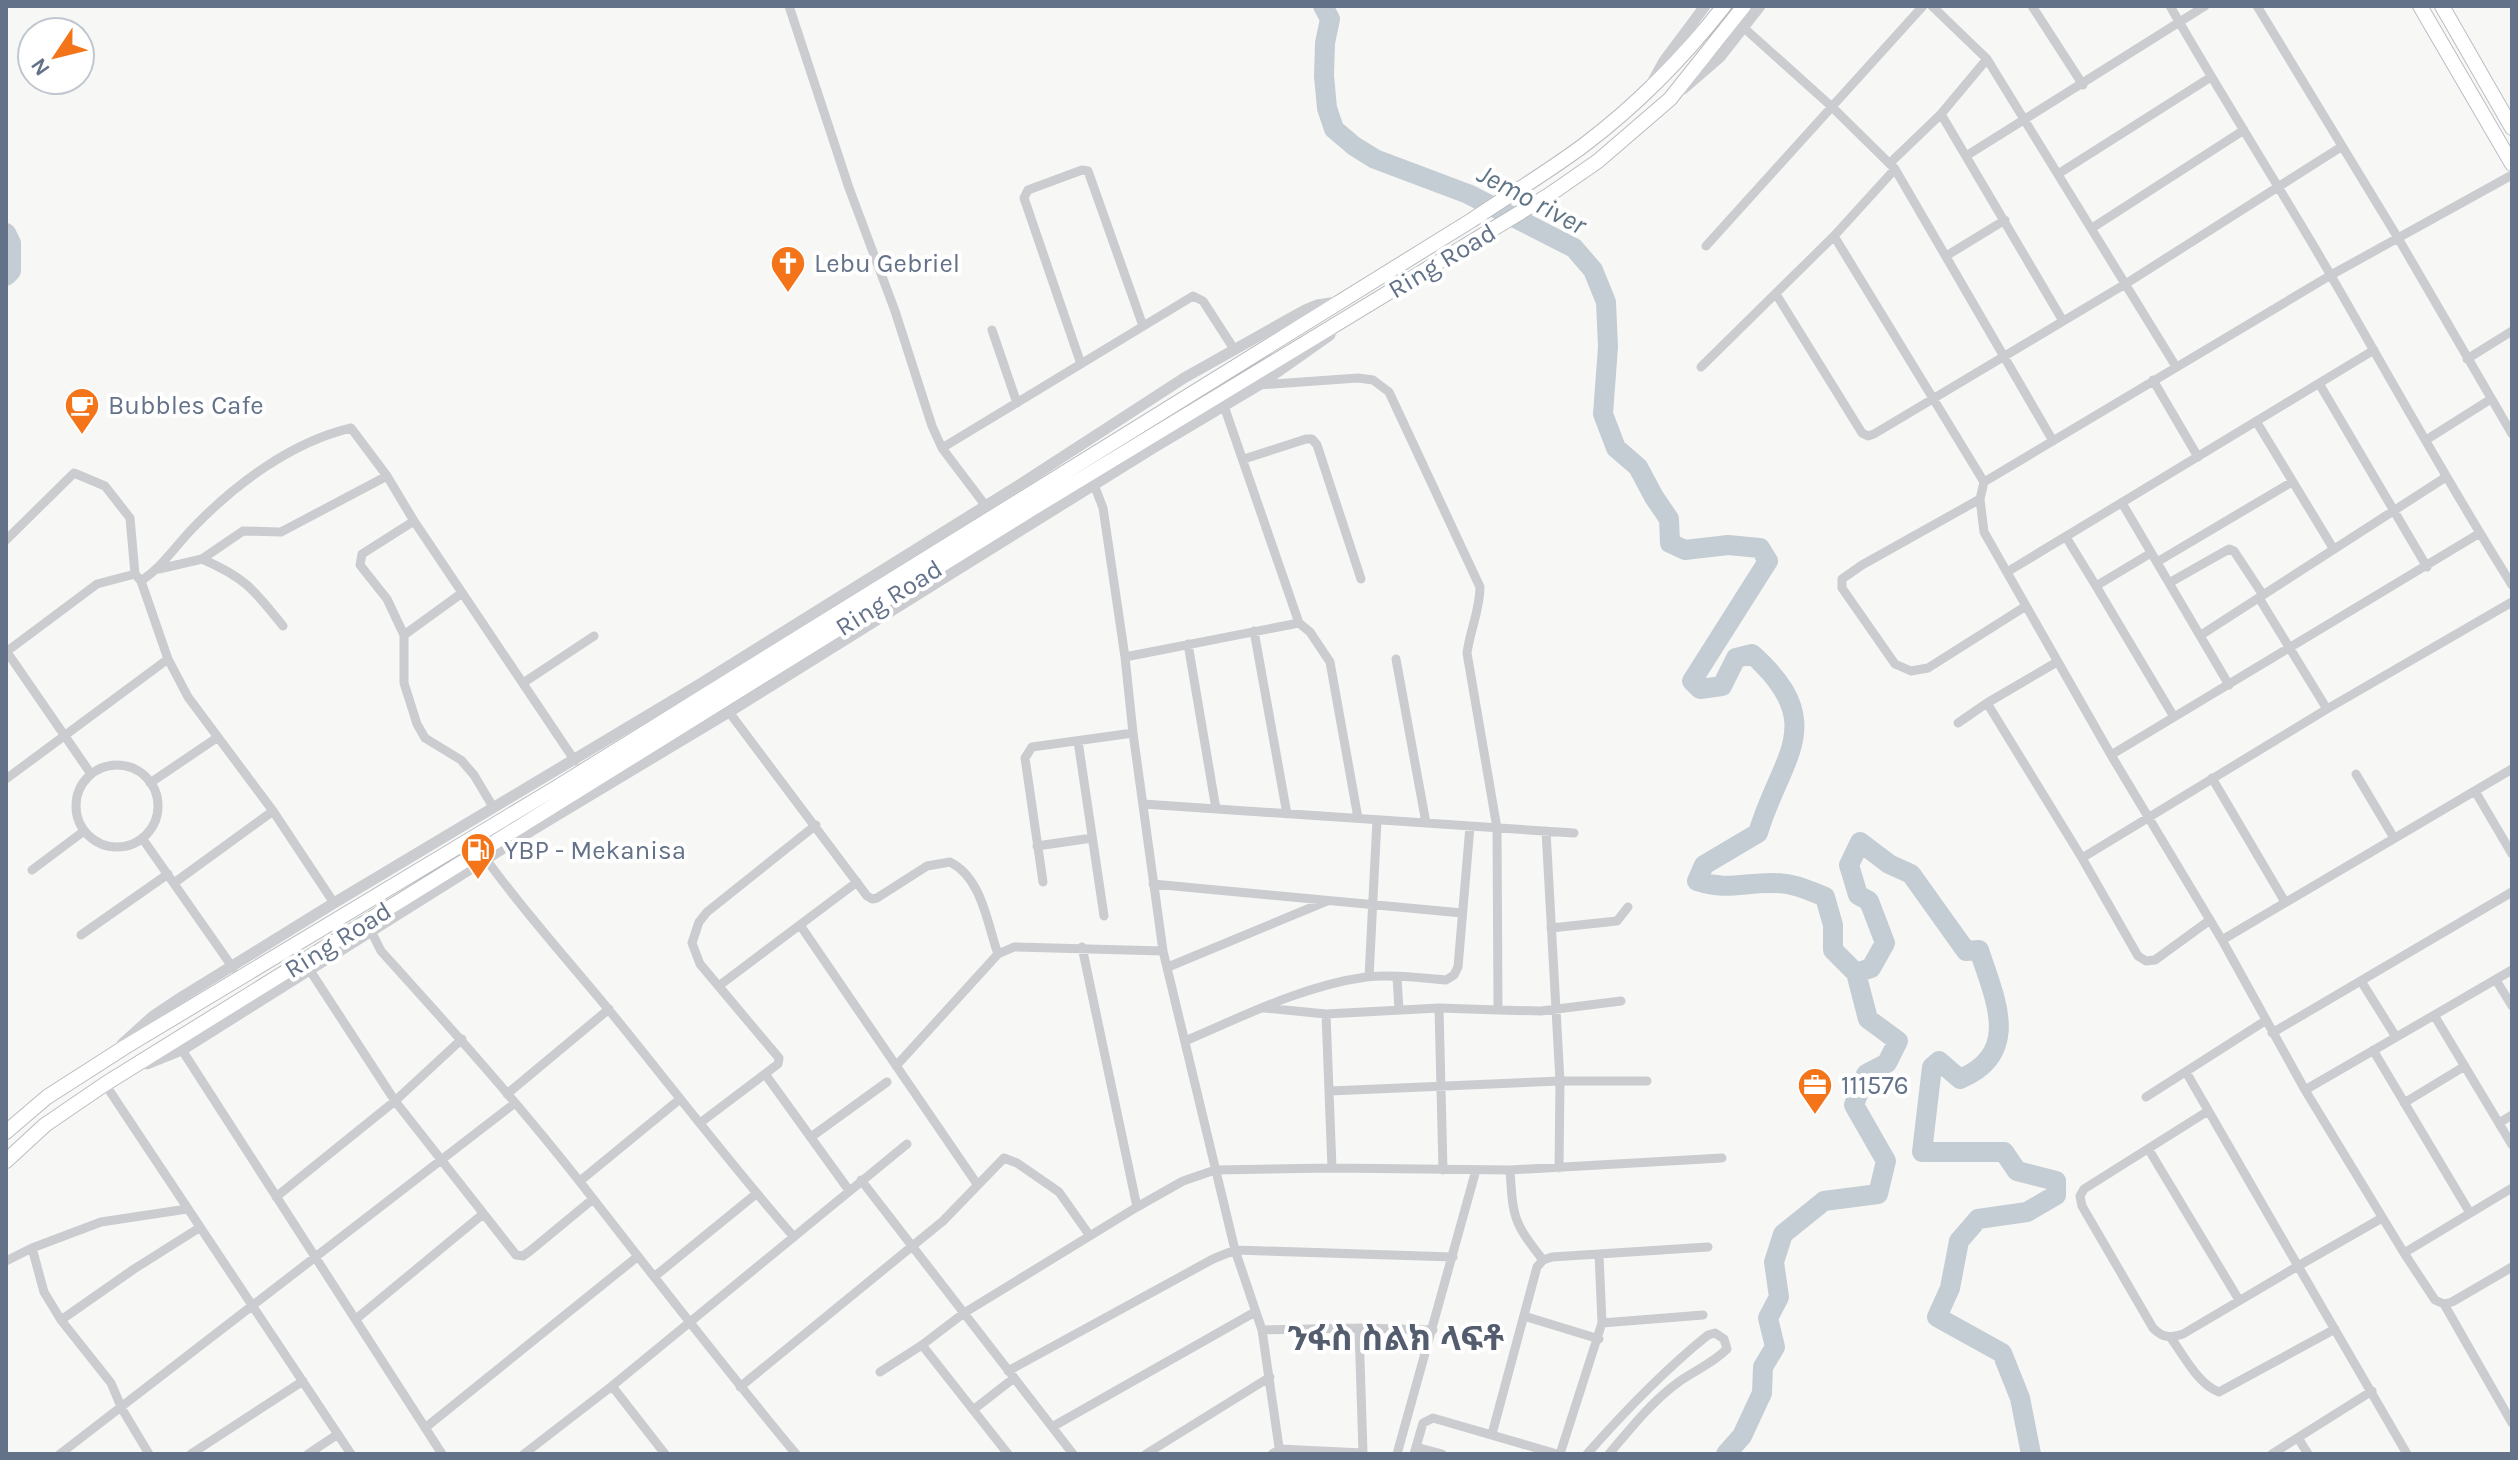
<svg xmlns="http://www.w3.org/2000/svg" width="2518" height="1460" font-family="Karla,'Noto Sans Ethiopic',sans-serif">
  <style>
    .lines { fill: none; stroke-linecap: round; stroke-linejoin: round }
    .river { stroke: #c5cdd4; stroke-width: 20 }
    .primary-casing { stroke: #babdc2; stroke-width: 16 }
    .trunk-casing { stroke: #b9bcc0; stroke-width: 16 }
    .minor { stroke: #caccd0; stroke-width: 9 }
    .tertiary { stroke: #caccd0; stroke-width: 11 }
    .primary { stroke: #fff; stroke-width: 14 }
    .trunk { stroke: #fff; stroke-width: 14 }
    .labels { text-anchor: middle; dominant-baseline: central; stroke-width: 8; stroke-linejoin: round; paint-order: stroke }
    .street-label { font-size: 26px; fill: #647289; stroke: #fff }
    .poi-label { font-size: 26px; fill: #647289; stroke: #fff; text-anchor: start }
    .water-label { font-size: 28px; font-style: italic; fill: #5f7484; stroke: #fff }
    .district-label { font-size: 34px; font-weight: bold; fill: #535d6d; stroke: #fff }
  </style>
  <rect width="100%" height="100%" fill="#f7f8f5"/>
  <g class="lines">
    <path class="river" d="M1323,6L1330,19L1325,43L1324,76L1327,108L1334,129L1354,146L1375,159L1468,194L1574,248L1593,270L1606,302L1608,347L1603,414L1616,448L1638,467L1654,497L1669,519L1670,543L1685,550L1728,545L1760,548L1768,561L1692,681L1700,689L1722,686L1736,658L1752,654C1830,724 1781,756 1758,833L1704,865L1697,881C1728,891 1744,882 1775,883C1793,883 1808,890 1825,897L1833,925V950L1856,973L1868,1019L1898,1041L1887,1063L1866,1074L1854,1105L1886,1161L1878,1194L1824,1201L1783,1234L1774,1262L1779,1297L1768,1318L1775,1347L1763,1367L1762,1393L1742,1436L1726,1454
      M6,233L11,243V271L6,276
      M1856,973L1871,968L1885,943L1869,901L1858,895L1849,865L1860,842L1889,864L1911,874L1966,951L1979,950C1995,999 2022,1053 1960,1079L1939,1061L1932,1067L1922,1152H2004L2017,1171L2056,1181V1195L2027,1212L1978,1219L1959,1241L1950,1288L1937,1317L2002,1353L2020,1398L2031,1454"/>
    <g class="primary-casing">
      <path id="primary" d="M2420,6L2512,164
        M2442,6L2512,128"/>
    </g>
    <g class="trunk-casing">
      <path id="trunk" d="M6,1132L47,1097L125,1047L554,789L1472,220C1509,195 1548,172 1584,145C1637,105 1684,57 1724,6
        M6,1161L45,1125L105,1084L1030,510L1549,195L1598,161L1670,99L1744,6"/>
    </g>
    <path class="minor" d="M789,6L849,188L895,311L932,426L942,448L985,505
      M1932,6L1987,59L2175,365
      M2032,6L2083,85
      M2170,6C2218,90 2270,172 2319,255C2383,365 2444,477 2512,585
      M2257,6L2398,238L2512,434
      M1743,27L1831,106L1895,169L2053,441
      M1941,114L2063,321
      M1966,156L2205,6
      M1890,163L1941,114L1987,59
      M2058,174L2211,77
      M2512,175L2331,275L1984,482L1980,499L1984,532L2111,755L2222,940L2305,1090L2404,1253L2435,1300L2444,1304L2512,1423
      M2092,228L2244,130
      M1834,236L1984,482
      M1706,246L1923,6
      M1946,256L2005,220
      M1776,294L1862,433L1868,436L1874,434L2127,283L2341,147
      M992,330L1017,403
      M2467,359L2512,331
      M1081,364L1024,198L1028,190L1082,170L1088,171L1143,326
      M1701,367L1834,236L1895,169
      M2153,380L2198,457
      M1259,385L1358,378L1373,380L1389,392L1480,587C1480,610 1470,630 1467,653L1497,828L1498,1010L1439,1008L1326,1014L1264,1008
      M2320,385L2427,567
      M1224,406L1299,623L1310,632L1330,662L1358,818
      M2256,421L2333,548
      M2426,440L2491,399
      M942,448L1193,296L1203,301L1234,349
      M1244,459L1306,439H1312L1317,445L1361,579
      M1093,482L1103,508L1125,657L1133,733L1163,951L1235,1250L1262,1330L1280,1454
      M1980,499L1862,565L1842,579V588L1895,664L1911,671L1928,668L2026,606
      M2122,503L2229,685
      M414,521L362,554L360,565L387,599L404,635V683L417,724L425,738L461,760L474,775L493,807
      M2066,537L2096,586
      M6,540L74,473L105,486L130,518L135,574
      M2151,553L2096,586L2174,717
      M202,559C246,578 254,590 283,626
      M2157,562L2292,482
      M159,569L202,559L243,531L281,532L387,476
      M2007,572L2374,350
      M141,581C163,566 174,548 192,529C234,485 291,442 351,428L387,476L414,521L575,761
      M2169,583L2229,549L2234,551L2263,595
      M2259,598L2327,709
      M1254,631L1287,814
      M404,635L462,593
      M2201,635L2446,477
      M1188,644L1216,809
      M6,652L97,584L135,574L141,581L168,659L188,697L273,811L334,903
      M7,652L91,774
      M1125,657L1299,623
      M1396,659L1426,823
      M2057,662L1987,703L2082,858L2138,956L2146,961L2155,960L2210,920
      M523,683L594,636
      M729,712L867,896L872,899L877,898L927,866L950,862C982,878 987,923 998,954
      M1958,723L1987,703
      M1078,741L1104,916
      M2111,755L2480,533
      M76 806a41 41 0 1 1 82 0a41 41 0 1 1-82 0Z
      M2356,774L2394,838
      M2212,778L2285,902
      M6,779L168,659
      M150,783L218,737
      M2475,791L2512,854
      M1143,804L1574,833
      M1546,831L1560,1081L1559,1168
      M142,838L233,968
      M1037,846L1092,838
      M2082,858L2327,709L2512,602
      M486,859C524,912 568,960 609,1010C671,1086 730,1164 794,1237
      M32,870L84,831
      M1043,882L1025,758L1032,747L1133,733
      M174,883L273,811
      M1153,884L1462,913
      M800,925L977,1184
      M1551,928L1617,921L1628,907
      M371,931L381,951C449,1026 517,1102 580,1182C651,1273 722,1365 796,1454
      M81,935L168,874
      M2222,940L2512,769
      M1082,947L1137,1207
      M1168,967L1327,901
      M309,969L395,1101L516,1255L523,1256L530,1251L593,1199
      M1369,977L1377,820
      M1397,977L1399,1010
      M2496,980L2512,1006
      M2361,981L2396,1037
      M720,985L857,882
      M1439,1008L1443,1170
      M1498,1010L1541,1011L1621,1001
      M1326,1014L1332,1168
      M2434,1015L2512,1145
      M2272,1033L2512,892
      M1185,1041C1244,1016 1302,986 1366,977C1392,974 1420,978 1446,980L1454,975L1458,967L1470,826
      M182,1050L442,1454
      M2373,1050L2470,1213
      M896,1066L998,954L1014,947L1163,951
      M2186,1072L2298,1266L2183,1334C2169,1338 2163,1338 2153,1328L2082,1206L2080,1196L2084,1189L2208,1111
      M765,1074L848,1189
      M105,1084L351,1454
      M2305,1090L2512,970
      M1330,1091L1560,1081H1647
      M507,1094L609,1009
      M2146,1097L2265,1021
      M2404,1103L2465,1066
      M700,1123L778,1064L779,1058L700,964L692,943L699,922L707,912L816,825
      M2499,1123L2512,1115
      M811,1137L887,1082
      M2149,1150L2239,1300
      M1510,1170C1513,1218 1513,1222 1543,1260
      M861,1180L1073,1454
      M580,1181L680,1099
      M276,1197L395,1101L462,1039
      M2382,1218L2298,1266L2407,1454
      M32,1248L44,1292L61,1320L111,1383L122,1409L149,1454
      M2404,1253L2512,1188
      M6,1261L32,1248L101,1222L187,1209
      M654,1277L756,1194
      M2444,1304L2452,1302L2512,1267
      M1524,1316L1599,1339
      M356,1319L483,1214
      M61,1320L134,1269L199,1228
      M1602,1323L1703,1315
      M1262,1330L1359,1328L1433,1330
      M2171,1338C2184,1356 2198,1384 2219,1392L2335,1329
      M922,1345L1008,1454
      M1008,1371L1213,1259L1235,1250L1453,1257
      M880,1372L922,1345L964,1313L1137,1207L1183,1181L1215,1170L1332,1168L1510,1170L1722,1158
      M612,1386L665,1454
      M740,1387L943,1221L1004,1158L1017,1163L1059,1192L1090,1236
      M973,1410L1014,1378
      M1052,1427L1255,1312
      M425,1428L637,1257
      M1492,1434L1537,1267L1543,1260L1552,1257L1708,1247
      M2298,1438L2308,1454
      M1416,1447L1442,1454
      M60,1454L515,1103
      M191,1454L303,1381
      M308,1454L338,1434
      M524,1454L612,1386L907,1144
      M1146,1454L1270,1377
      M1272,1454L1280,1449L1363,1453L1359,1328
      M1397,1454L1476,1170
      M1414,1454L1423,1423L1433,1418L1557,1454
      M1560,1454L1602,1323L1599,1254
      M1587,1454C1625,1411 1663,1371 1708,1335L1715,1333L1724,1339L1727,1349C1713,1363 1696,1370 1680,1381C1652,1401 1631,1428 1609,1454
      M2272,1454L2372,1391"/>
    <path class="tertiary" d="M1653,81L1664,61L1705,6
      M1683,89L1720,57L1760,6
      M122,1044L153,1016L177,1000L334,903L700,684L1027,480L1184,378L1305,310L1317,305L1337,302
      M147,1064L182,1050L534,829L729,712L1153,448L1259,385L1330,335"/>
    <use href="#primary" class="primary"/>
    <use href="#trunk" class="trunk"/>
  </g>
  <defs>
    <g id="church-pin" transform="scale(1.8)"><path d="M0 17L-7.5 6A9.5 9.5 0 1 1 7.5 6Z" fill="#f47419" stroke="#fff"/><path d="M-1.2-6h2.4v3.5h3.3v2.4h-3.3V6h-2.4V-.1h-3.3v-2.4h3.3Z" fill="#fff"/></g>
    <g id="cafe-pin" transform="scale(1.8)"><path d="M0 17L-7.5 6A9.5 9.5 0 1 1 7.5 6Z" fill="#f47419" stroke="#fff"/><path d="M-5.5-4.5H6V0H3Q3 3.5 0 3.5H-2.5Q-5.5 3.5-5.5 0ZM3-3.2v2h1.7v-2ZM-6 4.5H4V6H-6Z" fill="#fff"/></g>
    <g id="fuel-pin" transform="scale(1.8)"><path d="M0 17L-7.5 6A9.5 9.5 0 1 1 7.5 6Z" fill="#f47419" stroke="#fff"/><path d="M-5.5-6h7V0h2V4h1.3V-2.5L3-4.5l.8-.8L6-3V5H2.5V1h-1V6h-7ZM-4.2-4.7v3.2H.2V-4.7Z" fill="#fff"/></g>
    <g id="office-pin" transform="scale(1.8)"><path d="M0 17L-7.5 6A9.5 9.5 0 1 1 7.5 6Z" fill="#f47419" stroke="#fff"/><path d="M-6-3h4V-5.5h4V-3h4V5H-6ZM-1-4.5V-3h2v-1.5ZM-6 0V1H6V0Z" fill="#fff"/></g>
  </defs>
  <g fill-rule="evenodd">
    <use href="#church-pin" x="788" y="263"/>
    <use href="#cafe-pin" x="82" y="405"/>
    <use href="#fuel-pin" x="478" y="850"/>
    <use href="#office-pin" x="1815" y="1085"/>
  </g>
  <g class="labels">
    <g class="street-label">
      <text transform="translate(1442 261) rotate(-31)">Ring Road</text>
      <text transform="translate(889 598) rotate(-32)">Ring Road</text>
      <text transform="translate(338 940) rotate(-32)">Ring Road</text>
    </g>
    <g class="poi-label">
      <text x="814" y="263">Lebu Gebriel</text>
      <text x="108" y="405">Bubbles Cafe</text>
      <text x="504" y="850">YBP - Mekanisa</text>
      <text x="1841" y="1085">111576</text>
    </g>
    <g class="water-label">
      <text transform="translate(1532 199) rotate(28)">Jemo river</text>
    </g>
    <g class="district-label">
      <text x="1396" y="1339">ንፋስ ስልክ ላፍቶ</text>
    </g>
  </g>
  <rect width="2518" height="1460" fill="none" stroke="#647289" stroke-width="16"/>
  <g transform="translate(56 56) rotate(235)"><circle r="38" fill="#ffffff" stroke="#c1c7d0" stroke-width="2"/>
  <path d="M0-6L14 30L0 20L-14 30Z" fill="#f47419"/>
  <text y="-12" font-size="22" font-weight="bold" text-anchor="middle" fill="#647289">N</text>
  </g>
</svg>
